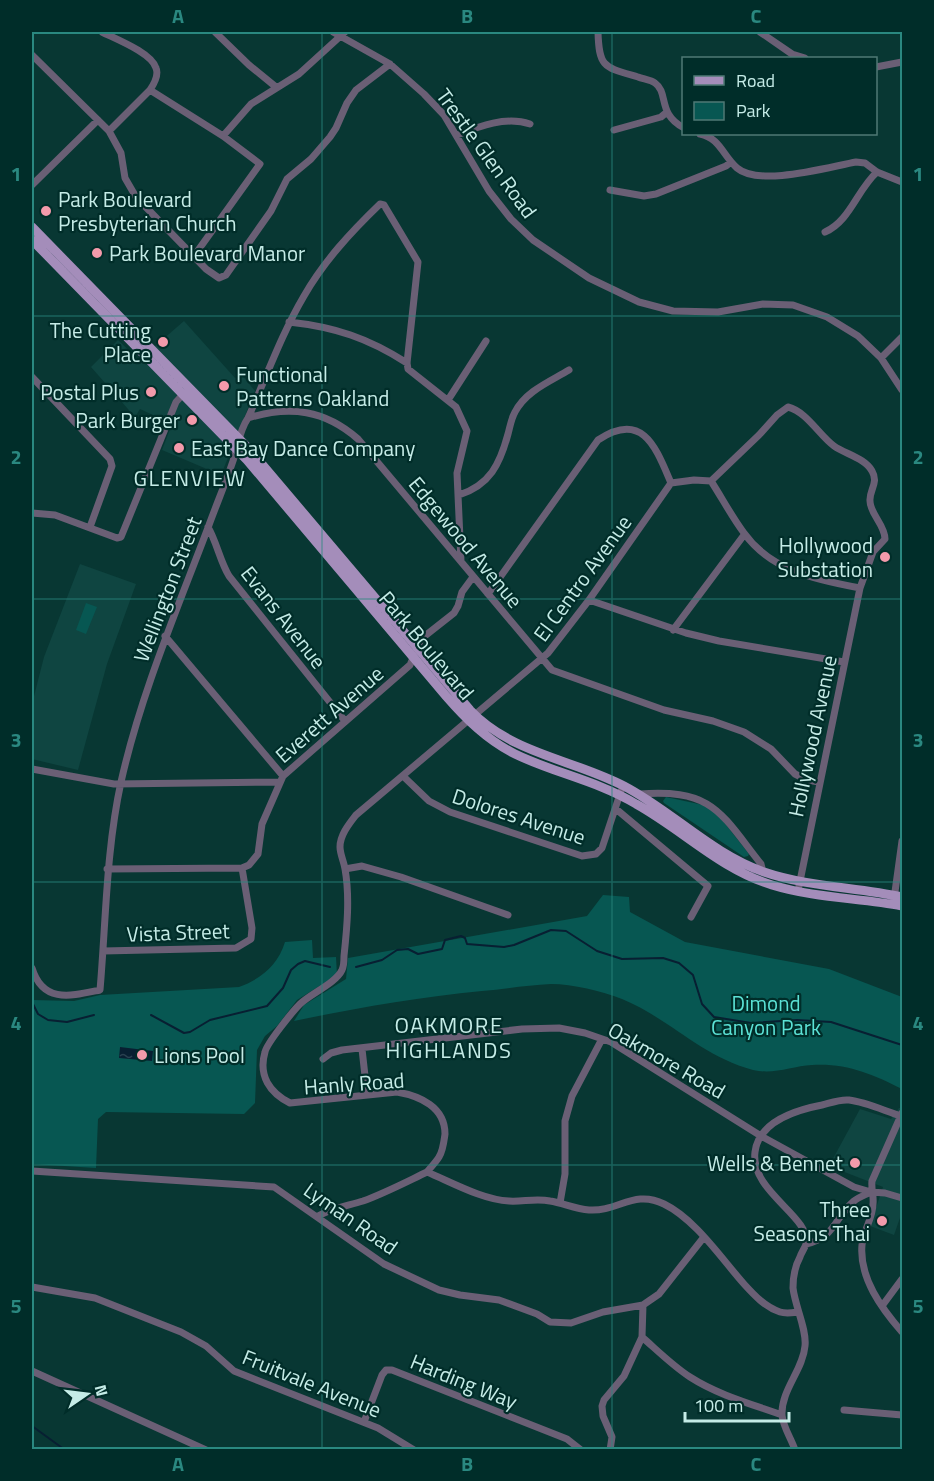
<svg xmlns="http://www.w3.org/2000/svg" width="934" height="1481" font-family="'Titillium Web',sans-serif">
  <style>
    .built { fill: #0f4541 }
    .park { fill: #075752 }
    .water { fill: url(#water-ripples) }
    .lines { fill: none; stroke-linecap: round; stroke-linejoin: round }
    .stream { stroke: #081f32; stroke-width: 2 }
    .minor { stroke: #6a5f75; stroke-width: 7 }
    .major { stroke: #a48dba; stroke-width: 9 }
    .grid { fill: none; stroke: #2a8880; stroke-width: 1.5; stroke-opacity: 0.55 }
    .poi-dot { fill: #f39aab; stroke: #002d29; stroke-width: 2 }
    .labels { text-anchor: middle; dominant-baseline: central; stroke-width: 4.5; stroke-linejoin: round; paint-order: stroke }
    .street-label { font-size: 21px; fill: #c5ece7; stroke: #002d29 }
    .poi-label { font-size: 21px; fill: #c5ece7; stroke: #002d29; text-anchor: end }
    .park-label { font-size: 21px; fill: #5be2d6; stroke: #002d29 }
    .neighbourhood-label { font-size: 22px; letter-spacing: 1.5px; fill: #c5ece7; stroke: #002d29 }
    .neatline { fill: none; stroke: #2a8880; stroke-width: 2 }
    .grid-label { font-size: 20px; text-anchor: middle; font-weight: bold; fill: #2a8880 }
  </style>
  <defs>
    <pattern id="water-ripples" width="26" height="14" patternUnits="userSpaceOnUse" patternTransform="scale(1.5)"><rect width="26" height="14" fill="#081f32"/><path d="M2 4q2-2 4 0t4 0M15 11q2-2 4 0t4 0" fill="none" stroke="#2a4050"/></pattern>
  </defs>
  <rect width="100%" height="100%" fill="#083733"/>
  <path class="built" d="M184,321L235,378L241,374L255,391L221,475L162,450L172,424L140,409L135,417L91,367L118,340L139,360Z
    M80,564L136,584L107,664L78,770L32,759V704L44,657Z
    M899,1108H902V1212L894,1235L870,1226L883,1187L829,1166L860,1109L891,1119Z"/>
  <path class="park" d="M86,603L97,607L86,634L76,630Z
    M666,797L708,806L723,821L749,854L748,856L744,857L664,803L663,801Z
    M603,895L629,897L630,912L685,942L829,969L902,997V1089C872,1074 847,1063 812,1065C792,1066 774,1075 753,1070C701,1056 670,1019 622,999C601,991 573,984 551,984C528,985 505,989 482,991C419,997 356,1008 294,1021L304,1005L346,979L348,958L587,916Z
    M312,940L313,958L336,957L337,975L297,1000L277,1026L265,1036L257,1050L255,1103L244,1114L106,1112L98,1119L96,1168L32,1164V1000L74,1001L100,995L239,987C261,979 278,965 285,942Z"/>
  <path class="water" d="M120,1047L153,1051L152,1061L119,1058Z"/>
  <g class="lines">
    <path class="stream" d="M356,967L382,960L397,950L408,949L418,954L442,949L445,940L461,936L465,938L467,944L504,947L514,945L551,930L566,931L597,951L622,959L663,958L679,963L693,975L702,1004L714,1017L751,1023L797,1020L831,1022L902,1045
      M32,1002L38,1014L48,1020L67,1022L94,1015
      M151,1015L184,1033L190,1032L210,1020L267,1006L283,988L291,970L298,964L305,961L330,967
      M32,1426L65,1450"/>
    <path class="minor" d="M102,32C116,39 152,53 156,68C159,75 154,84 150,90L109,131
      M215,32L249,65L276,87
      M333,32L390,64L424,94L444,115L489,191L511,219L533,240L589,278L639,302L673,311L718,312L763,304L793,305L827,317L858,336L881,358L902,390
      M598,32C599,68 604,67 638,77C643,79 651,80 655,83C669,93 657,114 684,128
      M760,32L792,54L805,58
      M32,55L109,131L121,153L125,178L136,197L206,269L219,278L226,275L271,211L287,179L311,159L330,137L336,128L347,103L356,90L390,64
      M876,67L902,62
      M150,90L223,136L260,164L194,256
      M614,130L661,117L667,112
      M700,134C720,138 723,156 737,168C759,187 828,167 856,162L865,163L877,172L902,182
      M457,135C480,126 506,116 530,124
      M223,136L251,104L299,74L345,32
      M32,185L98,120
      M610,190L644,196L656,194L726,166L731,162
      M825,232C850,221 857,190 877,172
      M289,322C335,327 368,338 407,363
      M881,358L902,337
      M32,377L110,459L112,466L90,527
      M448,400L486,341
      M248,418C290,405 325,410 358,439L552,670L664,710L713,721L744,732L771,749L795,774L807,780L819,782
      M711,481L759,435L777,415L788,407C807,412 819,435 834,446C845,454 865,458 872,471C879,483 869,490 870,501C870,514 885,525 885,539L873,552L860,588L799,886
      M711,481C722,498 732,517 744,533C771,571 817,580 860,588
      M459,495C490,485 500,464 508,434C510,427 511,419 515,412C526,391 549,382 569,370
      M32,513L55,515L117,538L121,537L176,402L186,391
      M208,527C217,543 220,561 229,576L345,721
      M488,594L598,440C643,410 656,448 671,483
      M589,600L686,633L719,641L844,662
      M673,630L744,535
      M165,636L283,776
      M32,769L114,784L280,782
      M403,776L429,801L450,812L582,856L596,854L602,848L621,791
      M640,794C713,789 720,812 761,864L763,872
      M616,809L708,886L691,917
      M107,869L242,868L249,865L258,854L262,824L283,776L410,665L421,639L454,613L458,606L462,592L473,577
      M345,869L362,866L401,877L508,915
      M894,899L902,841
      M103,951L236,948L251,939L252,928L242,868
      M32,968C43,1004 71,996 100,990C106,921 106,851 121,782C141,693 177,610 209,525C217,503 226,482 233,461C238,446 239,431 248,418C266,378 281,335 304,296C324,261 351,232 380,204L384,205L418,262L407,363L408,369L456,407L467,431L457,473L461,561
      M362,1049L367,1094
      M323,1059L331,1053L342,1050L522,1029L559,1028L585,1033L611,1042L761,1136L854,1187L871,1192L885,1193L902,1198
      M902,1113L872,1181C871,1189 874,1196 873,1204C873,1218 863,1231 862,1245C859,1278 882,1309 902,1332
      M32,1171L274,1187L384,1264L439,1290L460,1295L499,1300L537,1314L550,1322L571,1323L603,1312L643,1305L659,1294L704,1237
      M427,1172C431,1167 436,1162 439,1157C443,1151 444,1141 445,1134C445,1107 420,1096 397,1092L290,1103C270,1093 258,1076 265,1052C267,1043 293,1011 300,1004C310,994 336,983 342,970C344,966 344,960 344,956C347,928 350,897 345,869C344,862 340,854 340,847C340,835 349,824 356,815L548,653L589,600L671,483L694,480L711,481
      M560,1203L565,1174V1121L572,1096L602,1039
      M318,1216C333,1208 347,1206 363,1201C385,1193 406,1182 427,1172C451,1182 483,1200 509,1201C522,1202 536,1198 550,1201C563,1203 575,1209 589,1210C618,1212 634,1189 664,1204C695,1219 721,1258 744,1284C754,1295 765,1307 780,1312C786,1314 791,1313 798,1312
      M806,1244C835,1238 834,1218 854,1201C859,1197 865,1195 871,1192
      M32,1287L95,1298L181,1332L206,1346L234,1371L378,1428L414,1450
      M882,1306L902,1279
      M642,1337C658,1351 673,1366 690,1377C718,1395 751,1404 782,1415
      M32,1371L206,1450
      M844,1410L902,1415
      M364,1422L382,1375L386,1370H392L567,1439L581,1450
      M610,1450L612,1437L603,1416L602,1406L604,1400L624,1376L642,1337L643,1305
      M795,1450C791,1438 783,1427 782,1415C781,1390 803,1370 805,1346C807,1330 795,1306 793,1288C793,1277 795,1266 800,1257C801,1253 805,1248 806,1244C811,1216 750,1192 755,1152C759,1121 796,1110 822,1105C830,1103 840,1099 849,1100C866,1102 885,1111 901,1116"/>
    <path class="major" d="M32,227L250,450L470,710C512,754 572,759 624,786C672,811 712,854 764,872C808,887 856,887 902,897
      M32,240L247,460L446,696C466,719 487,740 515,754C554,773 598,781 636,804C683,830 720,869 772,885C814,898 860,898 902,906"/>
  </g>
  <path class="grid" d="M322,32V1450M612,32V1450M32,316H902M32,599H902M32,882H902M32,1165H902"/>
  <g class="poi-dot">
    <circle cx="46" cy="211" r="6"/>
    <circle cx="97" cy="253" r="6"/>
    <circle cx="163" cy="342" r="6"/>
    <circle cx="224" cy="386" r="6"/>
    <circle cx="151" cy="392" r="6"/>
    <circle cx="192" cy="420" r="6"/>
    <circle cx="179" cy="448" r="6"/>
    <circle cx="885" cy="557" r="6"/>
    <circle cx="142" cy="1055" r="6"/>
    <circle cx="855" cy="1163" r="6"/>
    <circle cx="882" cy="1221" r="6"/>
  </g>
  <g class="labels">
    <g class="street-label">
      <text transform="translate(487 153) rotate(54)">Trestle Glen Road</text>
      <text transform="translate(466 542) rotate(50)">Edgewood Avenue</text>
      <text transform="translate(582 578) rotate(-54)">El Centro Avenue</text>
      <text transform="translate(167 589) rotate(-69)">Wellington Street</text>
      <text transform="translate(284 617) rotate(52)">Evans Avenue</text>
      <text transform="translate(427 645) rotate(50)">Park Boulevard</text>
      <text transform="translate(329 714) rotate(-41)">Everett Avenue</text>
      <text transform="translate(812 736) rotate(-78)">Hollywood Avenue</text>
      <text transform="translate(519 816) rotate(18)">Dolores Avenue</text>
      <text transform="translate(178 932) rotate(-2)">Vista Street</text>
      <text transform="translate(667 1060) rotate(30)">Oakmore Road</text>
      <text transform="translate(354 1083) rotate(-4)">Hanly Road</text>
      <text transform="translate(351 1218) rotate(35)">Lyman Road</text>
      <text transform="translate(464 1381) rotate(22)">Harding Way</text>
      <text transform="translate(312 1383) rotate(22)">Fruitvale Avenue</text>
    </g>
    <g class="poi-label">
      <text x="58" y="199" text-anchor="start">Park Boulevard<tspan x="58" dy="24">Presbyterian Church</tspan></text>
      <text x="109" y="253" text-anchor="start">Park Boulevard Manor</text>
      <text x="151" y="330">The Cutting<tspan x="151" dy="24">Place</tspan></text>
      <text x="236" y="374" text-anchor="start">Functional<tspan x="236" dy="24">Patterns Oakland</tspan></text>
      <text x="139" y="392">Postal Plus</text>
      <text x="180" y="420">Park Burger</text>
      <text x="191" y="448" text-anchor="start">East Bay Dance Company</text>
      <text x="873" y="545">Hollywood<tspan x="873" dy="24">Substation</tspan></text>
      <text x="154" y="1055" text-anchor="start">Lions Pool</text>
      <text x="843" y="1163">Wells &amp; Bennet</text>
      <text x="870" y="1209">Three<tspan x="870" dy="24">Seasons Thai</tspan></text>
    </g>
    <g class="park-label">
      <text x="766" y="1003">Dimond<tspan x="766" dy="24">Canyon Park</tspan></text>
    </g>
    <g class="neighbourhood-label">
      <text x="190" y="478">GLENVIEW</text>
      <text x="449" y="1025">OAKMORE<tspan x="449" dy="25">HIGHLANDS</tspan></text>
    </g>
  </g>
  <rect width="934" height="1481" fill="none" stroke="#002d29" stroke-width="66"/>
  <rect x="682" y="57" width="195" height="78" fill="#002d29" stroke="#4f7975" stroke-width="1.5"/>
  <rect x="694" y="76" width="30" height="9" fill="#a48dba" stroke="#4f7975" stroke-width="1.5"/>
  <text x="736" y="87" font-size="18" fill="#c5ece7">Road</text>
  <rect x="694" y="102" width="30" height="18" fill="#075752" stroke="#4f7975" stroke-width="1.5"/>
  <text x="736" y="117" font-size="18" fill="#c5ece7">Park</text>
  <g transform="translate(87 1394) rotate(76)" stroke="#002d29" stroke-width="4.5" paint-order="stroke">
  <path d="M0-4.5L10 22L0 15L-10 22Z" fill="#c5ece7"/>
  <text y="-9" font-size="16" font-weight="bold" text-anchor="middle" fill="#c5ece7">N</text>
  </g>
  <path d="M685 1412v9h104v-9" fill="none" stroke="#c5ece7" stroke-width="3"/>
  <text x="694" y="1412" font-size="18" fill="#c5ece7" stroke="#002d29" stroke-width="4.5" paint-order="stroke">100 m</text>
  <rect x="33" y="33" width="868" height="1415" class="neatline"/>
  <g class="grid-label">
    <text x="178" y="23">A</text>
    <text x="467" y="23">B</text>
    <text x="756" y="23">C</text>
    <text x="16" y="181">1</text>
    <text x="918" y="181">1</text>
    <text x="16" y="464">2</text>
    <text x="918" y="464">2</text>
    <text x="16" y="747">3</text>
    <text x="918" y="747">3</text>
    <text x="16" y="1030">4</text>
    <text x="918" y="1030">4</text>
    <text x="16" y="1313">5</text>
    <text x="918" y="1313">5</text>
    <text x="178" y="1471">A</text>
    <text x="467" y="1471">B</text>
    <text x="756" y="1471">C</text>
  </g>
</svg>
